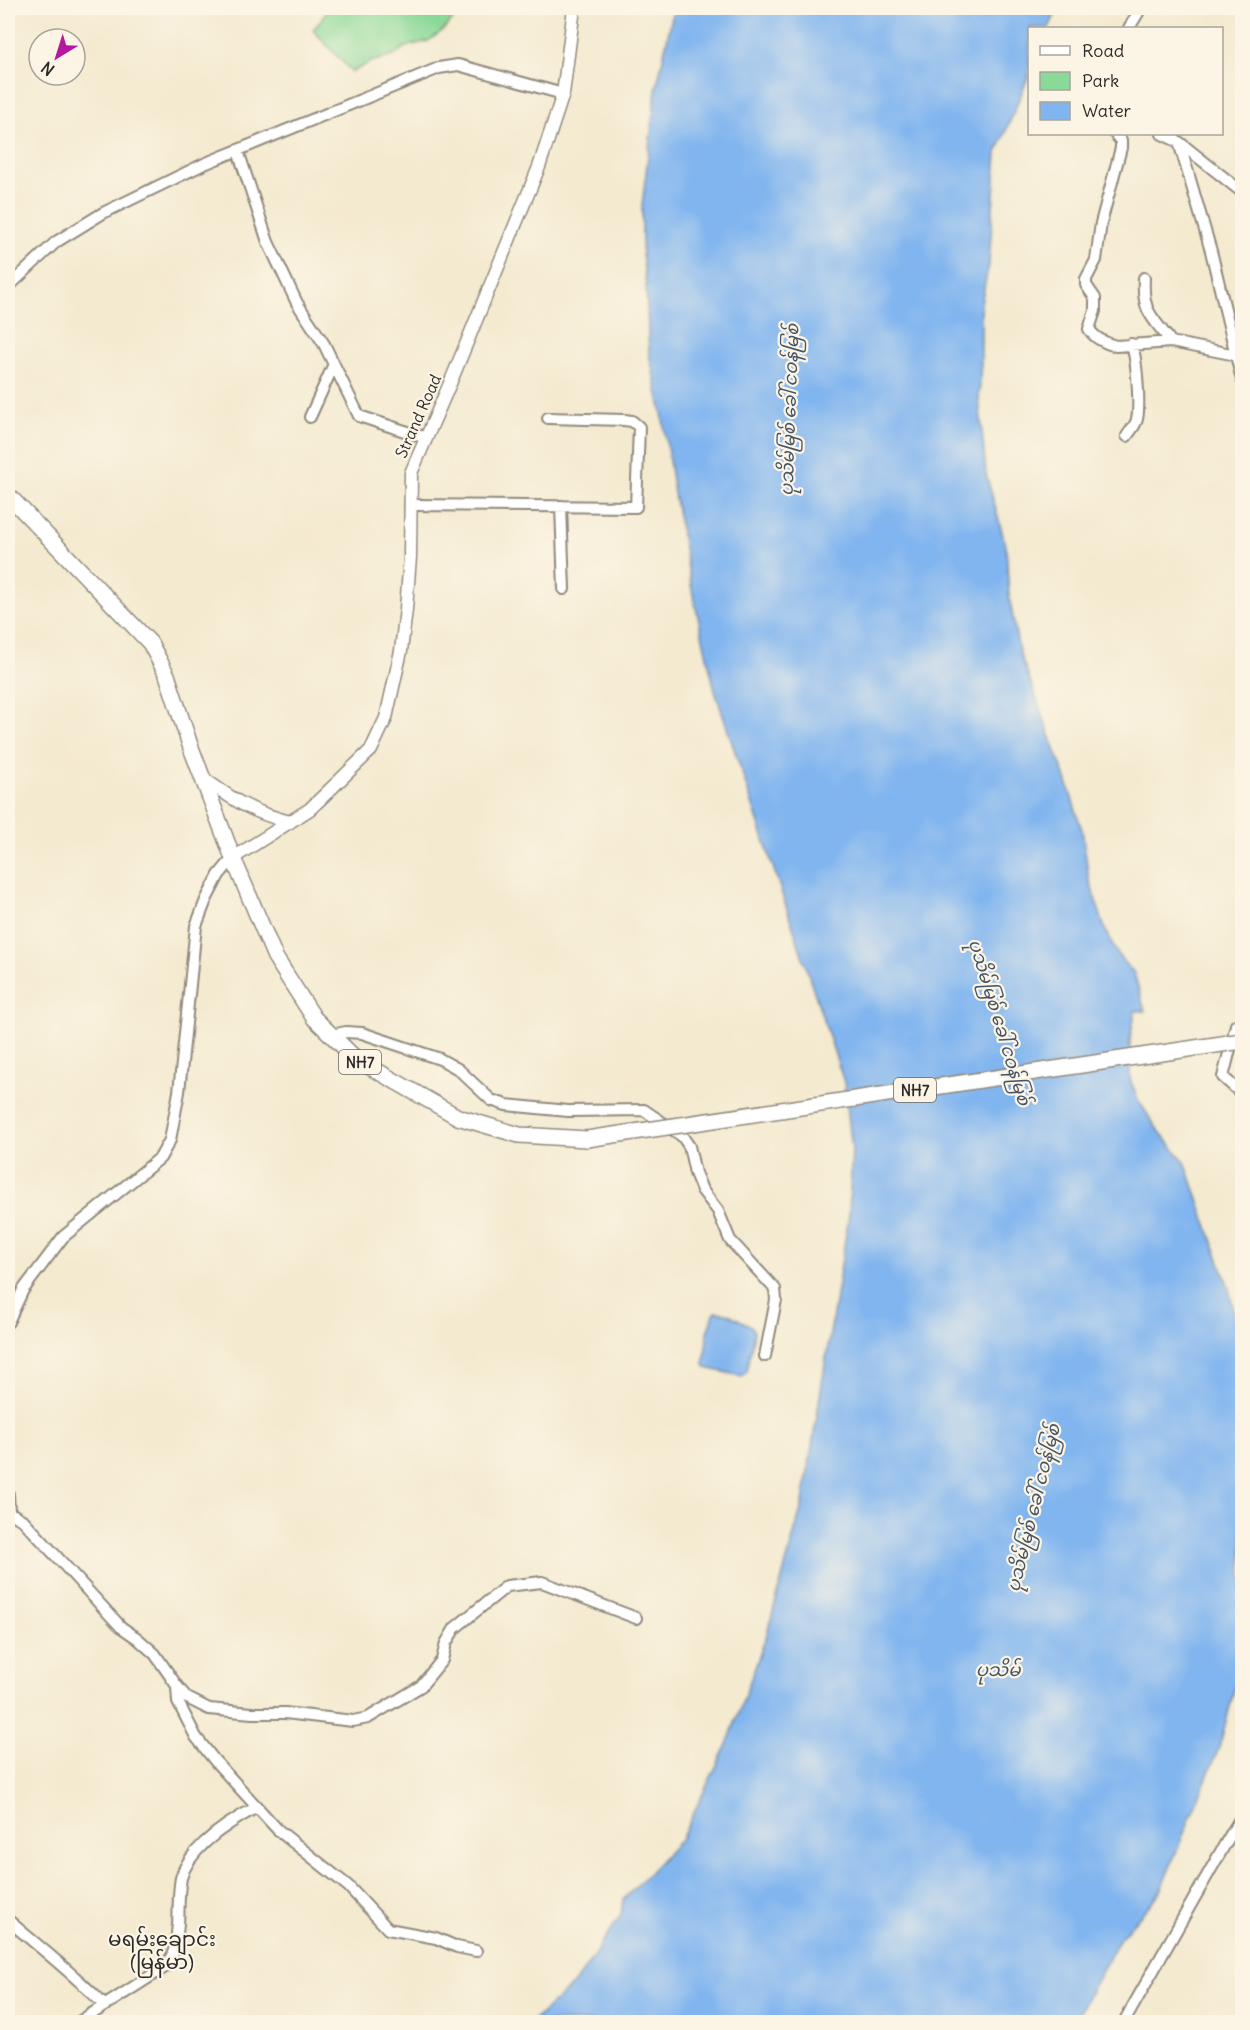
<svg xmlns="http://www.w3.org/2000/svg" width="1250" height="2030" font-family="Delius,'Noto Sans Myanmar',sans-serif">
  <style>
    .green { fill: #8bd998; stroke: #5b8262; stroke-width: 1.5 }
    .water { fill: #81b5ef; stroke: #56708d; stroke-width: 1.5 }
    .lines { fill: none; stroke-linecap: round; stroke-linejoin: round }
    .stream { stroke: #81b5ef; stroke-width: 2 }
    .minor-casing { stroke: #908a7e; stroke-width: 14 }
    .major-casing { stroke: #908a7e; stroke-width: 15 }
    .highway-casing { stroke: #908a7e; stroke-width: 18 }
    .minor { stroke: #fff; stroke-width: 10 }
    .major { stroke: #fff; stroke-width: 12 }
    .highway { stroke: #fff; stroke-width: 15 }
    .highway-bridge-casing { stroke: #908a7e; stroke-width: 18; stroke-linecap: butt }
    .highway-bridge { stroke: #fff; stroke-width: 15 }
    .labels { text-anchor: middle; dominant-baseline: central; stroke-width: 4.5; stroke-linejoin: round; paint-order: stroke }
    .shield { fill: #fcf5e5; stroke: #6a6863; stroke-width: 1.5 }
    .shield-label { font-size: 15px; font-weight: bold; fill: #2b2b2b }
    .street-label { font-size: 16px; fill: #2b2b2b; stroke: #fcf5e5 }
    .water-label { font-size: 18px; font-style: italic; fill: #455466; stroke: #fcf5e5 }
    .quarter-label { font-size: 20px; fill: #2b2b2b; stroke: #fcf5e5 }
  </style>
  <rect width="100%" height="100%" fill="#fcf5e5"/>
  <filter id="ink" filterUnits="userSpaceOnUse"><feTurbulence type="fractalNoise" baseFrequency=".0167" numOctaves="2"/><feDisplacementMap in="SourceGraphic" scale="12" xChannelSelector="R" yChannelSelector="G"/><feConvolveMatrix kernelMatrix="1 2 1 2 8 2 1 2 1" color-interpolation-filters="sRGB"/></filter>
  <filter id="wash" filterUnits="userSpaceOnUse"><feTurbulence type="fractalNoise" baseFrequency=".008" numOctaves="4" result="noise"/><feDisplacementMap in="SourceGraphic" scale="24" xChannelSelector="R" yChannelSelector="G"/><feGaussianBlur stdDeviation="1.35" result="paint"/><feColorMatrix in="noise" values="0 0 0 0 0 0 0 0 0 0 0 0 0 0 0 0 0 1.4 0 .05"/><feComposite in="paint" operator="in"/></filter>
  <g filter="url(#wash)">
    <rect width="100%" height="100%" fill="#f4ead0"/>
    <path class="green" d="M333,8H464L442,31L428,41L405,47L394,56L373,61L352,72L313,30L326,13Z"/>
    <path class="water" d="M674,8H1058L1049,28H1030L1029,75L997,153L989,264L981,303V363L979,399L986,474L1006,546L1009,596L1019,651L1065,776L1082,830L1089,879L1105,929L1118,955L1134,973L1145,1011H1135L1130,1040V1079L1137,1098L1155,1126L1185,1162L1228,1285L1240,1339V1404L1242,1442V1644L1239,1672L1219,1748L1159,1894L1120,1938L1074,2022H532L573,1985L583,1972L621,1915L623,1900L681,1839L728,1742L766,1637L803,1502L849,1215L852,1149L844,1082L715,691L692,590L674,494L662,413L649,353L646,286L642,254V206L656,90Z
      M715,1312L727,1313L751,1326L754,1332L747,1372L741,1376L706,1368L704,1365L708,1329Z"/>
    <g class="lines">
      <path class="stream" d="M1239,1672H1242"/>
    </g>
  </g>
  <g filter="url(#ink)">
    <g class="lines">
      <g class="minor-casing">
        <path id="minor" d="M1129,28L1141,8
          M1115,134L1121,141V148L1101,223L1096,260L1086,279V285L1095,298V311L1089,329C1094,338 1107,344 1116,346L1171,342L1236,355
          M1162,134L1179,142L1211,251L1242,380
          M1179,142L1242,192
          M238,151L268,242L297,303L324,344L359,416L426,438
          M1144,278C1142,313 1152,316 1171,342
          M8,287L56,242L103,213L204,164L439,68L458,65L563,94
          M310,417L334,364
          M1127,436C1130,431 1136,425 1137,419C1140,407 1137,355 1131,344
          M410,505L636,507L639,427L632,421L624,420L548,418
          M561,506L564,589
          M1242,1022L1236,1025L1223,1077L1242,1094
          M331,1035L346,1032L362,1033L440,1059L458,1069L491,1100L506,1105L568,1111L644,1110L682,1136L689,1146L695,1173L702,1190L718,1211L730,1240L775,1289L776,1300L765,1356
          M8,1322L23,1290L63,1237L160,1158L170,1140L179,1092L196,926L206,900L219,875L233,858
          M8,1494L9,1512L24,1521L121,1627L137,1638L155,1654L177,1686L178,1702L196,1737L215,1761L278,1830L348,1886L388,1929L436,1938L457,1947L476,1951
          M177,1686L187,1698L209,1709L252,1713H285L353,1721L368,1718L421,1686L442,1660L446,1643L455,1628L507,1586L542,1582L636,1618
          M8,1920C39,1947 73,1973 102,2003V2007
          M79,2022L165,1967C176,1953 176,1942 178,1924C179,1910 178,1892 181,1878C189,1847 231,1821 257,1807
          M1124,2022L1228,1839L1242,1816"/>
      </g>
      <g class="major-casing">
        <path id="major" d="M203,778C235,801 251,812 290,822
          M233,858L310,809L371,750L386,718L401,651L406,609L410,557L411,473L451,381L539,167L563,94L574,8"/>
      </g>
      <g class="highway-casing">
        <path id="highway" d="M8,495L150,643L167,675L190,745L233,858L275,957L314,1018L356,1059L458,1117L519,1135L587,1139"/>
      </g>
      <use href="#minor" class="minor"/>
      <use href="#major" class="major"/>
      <use href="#highway" class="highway"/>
      <g class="highway-bridge-casing">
        <path id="highway-bridge" d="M587,1139L1242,1041"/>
      </g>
      <use href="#highway-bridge" class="highway-bridge"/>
    </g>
  </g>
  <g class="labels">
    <g class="shield">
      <rect x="339" y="1050" width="42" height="24" rx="4.5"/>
      <rect x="894" y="1078" width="42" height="24" rx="4.5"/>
    </g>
    <g class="shield-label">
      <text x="360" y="1062">NH7</text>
      <text x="915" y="1090">NH7</text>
    </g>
    <g class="street-label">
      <text transform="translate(418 416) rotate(-66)">Strand Road</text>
    </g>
    <g class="water-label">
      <text transform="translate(789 410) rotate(-88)">ပုသိမ်မြစ် ခေါ် ငဝန်မြစ်</text>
      <text transform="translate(1000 1022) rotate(73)">ပုသိမ်မြစ် ခေါ် ငဝန်မြစ်</text>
      <text transform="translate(1033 1508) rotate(-76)">ပုသိမ်မြစ် ခေါ် ငဝန်မြစ်</text>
      <text x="998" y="1669">ပုသိမ်</text>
    </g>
    <g class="quarter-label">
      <text x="162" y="1938">မရမ်းချောင်း<tspan x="162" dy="23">(မြန်မာ)</tspan></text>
    </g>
  </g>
  <rect width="1250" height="2030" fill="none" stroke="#fcf5e5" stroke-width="30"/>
  <rect x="1028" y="27" width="195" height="108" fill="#fcf5e5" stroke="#a8a49b" stroke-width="1.5"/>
  <rect x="1040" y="46" width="30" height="9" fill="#ffffff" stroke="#a8a49b" stroke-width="1.5"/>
  <text x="1082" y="57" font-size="18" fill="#2b2b2b">Road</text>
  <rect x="1040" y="72" width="30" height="18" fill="#8bd998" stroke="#a8a49b" stroke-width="1.5"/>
  <text x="1082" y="87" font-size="18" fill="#2b2b2b">Park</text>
  <rect x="1040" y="102" width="30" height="18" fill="#81b5ef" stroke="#a8a49b" stroke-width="1.5"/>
  <text x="1082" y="117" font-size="18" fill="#2b2b2b">Water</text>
  <g transform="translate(57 57) rotate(218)"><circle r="28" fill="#fcf5e5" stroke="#a8a49b" stroke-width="1.5"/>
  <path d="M0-4.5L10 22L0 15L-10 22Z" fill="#b5179e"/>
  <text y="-9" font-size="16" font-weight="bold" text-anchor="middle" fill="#2b2b2b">N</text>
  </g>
</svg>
